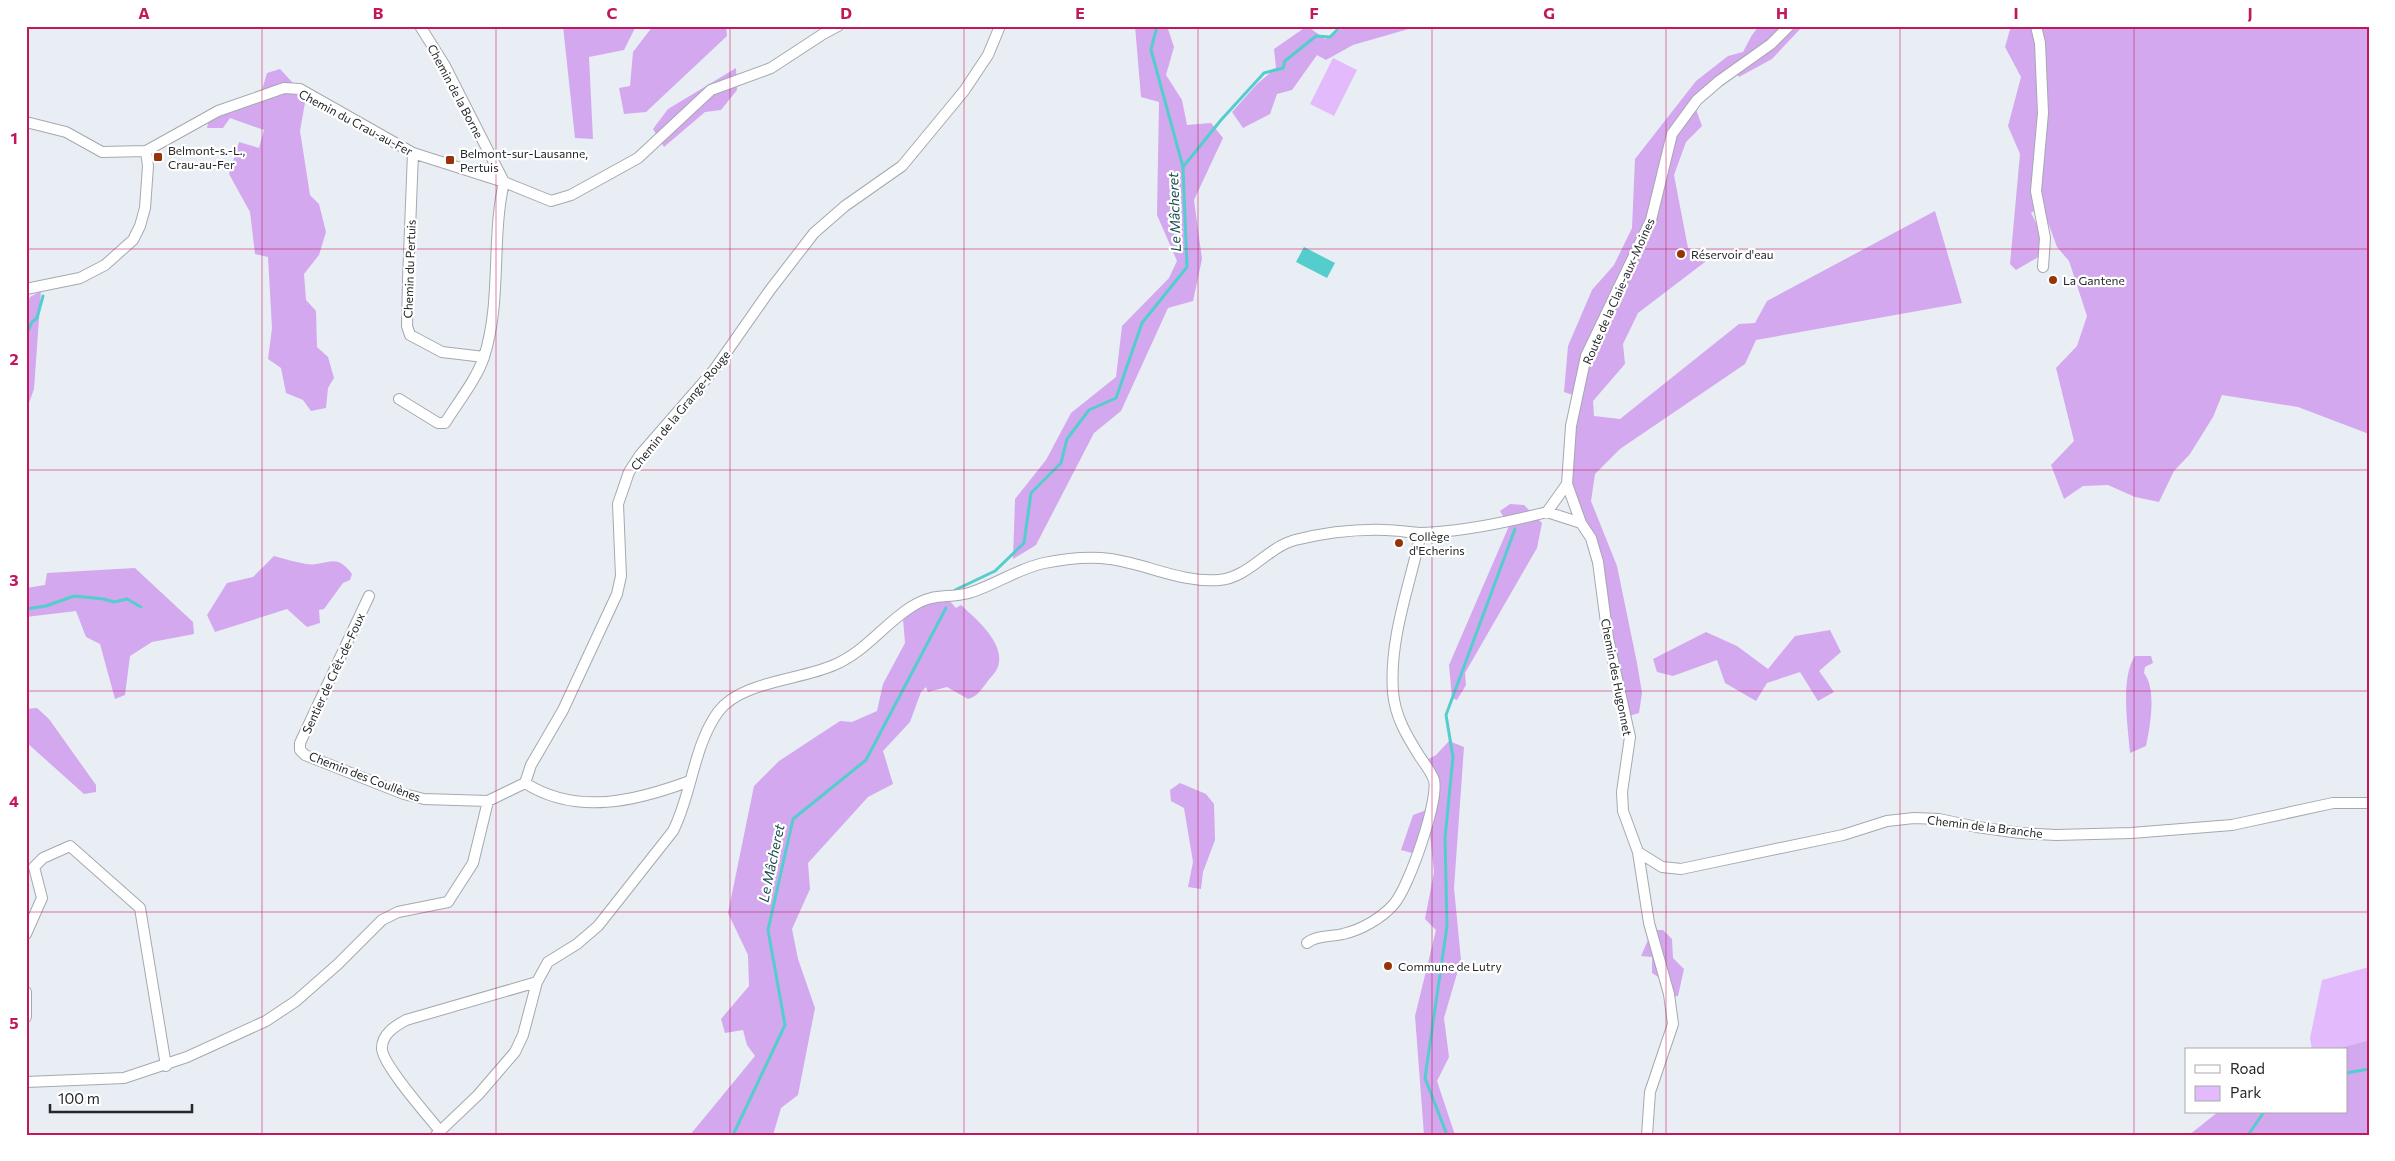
<svg xmlns="http://www.w3.org/2000/svg" width="2395" height="1161" font-family="Commissioner,sans-serif">
  <style>
    .green { fill: #e3bbfc }
    .forest { fill: #d3a8ee }
    .water { fill: #54cdcd }
    .lines { fill: none; stroke-linecap: round; stroke-linejoin: round }
    .stream { stroke: #54cdcd; stroke-width: 3 }
    .minor-casing { stroke: #a4a9b0; stroke-width: 12 }
    .minor { stroke: #fff; stroke-width: 10 }
    .grid { fill: none; stroke: #c2185b; stroke-width: 1; stroke-opacity: 0.55 }
    .poi-dot { fill: #983307; stroke: #fff; stroke-width: 2 }
    .labels { text-anchor: middle; dominant-baseline: central; stroke-width: 4.5; stroke-linejoin: round; paint-order: stroke }
    .street-label { font-size: 12px; fill: #252729; stroke: #fff }
    .poi-label { font-size: 12px; fill: #252729; stroke: #fff; text-anchor: start }
    .water-label { font-size: 14px; font-style: italic; fill: #1a4e4e; stroke: #fff }
    .neatline { fill: none; stroke: #c2185b; stroke-width: 2 }
    .grid-label { font-size: 16px; text-anchor: middle; font-weight: bold; fill: #c2185b }
  </style>
  <rect width="100%" height="100%" fill="#e9eef5"/>
  <path class="green" d="M1333,58L1357,70L1334,116L1310,104Z
    M2369,967V1040L2333,1050H2312L2310,1038L2322,980Z"/>
  <path class="forest" d="M563,26H636L624,50L589,57L593,139L575,138Z
    M653,26H726L727,36L646,112L624,114L619,88L630,86L633,52Z
    M1135,26H1167L1174,47L1166,75L1182,100L1187,125L1211,123L1223,138L1194,200L1202,259L1193,301L1168,308L1121,411L1094,433L1036,545L1013,559L1015,499L1046,460L1071,413L1116,377L1122,326L1169,278L1177,261L1157,215L1159,102L1141,97Z
    M1307,26L1325,39L1346,26H1419L1353,45L1326,60L1317,55L1292,90L1277,94L1270,114L1243,128L1232,112L1257,84L1276,68L1274,49Z
    M1759,26H1784L1770,41L1734,64L1695,97L1669,131L1648,218L1573,395L1564,392L1568,346L1592,290L1614,265L1632,228L1635,159L1696,81L1728,56L1743,52L1752,35Z
    M1796,26H1803L1772,59L1739,77L1737,74L1770,50Z
    M2011,26H2369V434L2298,407L2222,395L2213,417L2190,454L2174,471L2159,502L2135,497L2108,485L2083,486L2064,499L2051,465L2074,441L2056,368L2077,346L2087,316L2069,261L2057,247L2042,206L2031,213C2040,228 2041,239 2040,256L2016,270L2010,264L2020,154L2008,126L2021,77L2005,47Z
    M736,68L737,90L721,110L705,112L664,147L653,129L668,109Z
    M280,69L306,97L300,131L310,195L319,204L326,232L319,255L304,274L306,300L316,311L317,347L328,357L334,378L328,388L326,408L311,411L303,400L286,393L281,368L268,359L272,328L268,257L255,254L250,212L229,174L239,142L259,148L264,130L230,118L223,128H207L210,113L262,90L267,73Z
    M1696,109L1702,126L1686,142L1674,175L1688,248L1704,254L1705,262L1638,313L1623,344L1625,364L1593,401L1594,416L1620,419L1739,324L1755,323L1767,301L1935,211L1962,303L1756,340L1745,364L1620,449L1595,474L1591,501L1617,566L1637,663L1642,693L1639,713L1629,716L1611,631L1570,483L1573,429L1589,357L1653,221L1675,135Z
    M41,291L34,389L26,411V305L30,297Z
    M1510,504L1524,505L1542,523L1537,548L1465,673L1466,685L1457,700L1452,698L1449,665L1509,526L1500,511Z
    M274,556C285,559 295,562 306,564C327,567 335,551 352,574L350,580L343,583L324,609L319,610L320,623L307,627L287,609L215,632L207,615L227,583L253,577Z
    M135,568L193,622L194,634L152,642L130,656L125,695L115,699L100,644L86,637L76,611L26,617V588L45,585L47,573Z
    M947,598L956,608L961,605C976,619 1008,645 997,669C995,673 990,678 987,682C981,690 978,696 968,699L947,687L928,692L926,687L921,692L910,722L883,751L893,784L868,797L808,863L810,889L792,929L798,959L815,1008L798,1095L781,1108L773,1135H690L755,1056L747,1045L743,1030L725,1033L721,1019L749,986L748,955L728,913L754,786L779,761L840,721L852,722L877,711L883,684L905,643L903,619L921,606Z
    M1830,630L1841,652L1819,671L1834,692L1818,701L1800,672L1767,683L1756,701L1725,683L1717,660L1673,676L1657,672L1653,659L1706,632L1737,646L1768,669L1795,636Z
    M2135,656H2151L2153,663L2145,667L2144,673C2157,689 2150,727 2146,746L2130,753C2128,727 2120,678 2135,656Z
    M37,708L49,719L96,785V792L84,794L26,742V709Z
    M1449,741L1464,747L1454,888L1461,960L1444,1018L1449,1057L1437,1081L1455,1135H1424L1415,1016L1436,930L1425,919L1434,872L1430,835L1412,853L1401,850L1413,815L1432,808L1438,786L1425,761L1436,755Z
    M1180,783L1206,794L1214,804L1215,840L1203,872L1201,889L1188,887L1193,862L1184,808L1171,801L1170,790Z
    M1647,930H1663L1672,939L1673,958L1684,969L1678,996L1667,997L1663,980L1652,973V957L1641,956L1648,940Z
    M2369,1040V1135H2189L2218,1112H2346V1050H2333Z"/>
  <path class="water" d="M1304,247L1335,263L1327,278L1296,262Z"/>
  <g class="lines">
    <path class="stream" d="M1157,26L1151,50L1183,167
      M26,335L32,322L37,318L43,296
      M955,590L995,571L1024,543L1031,493L1061,463L1067,439L1089,410L1116,398L1142,323L1187,267L1183,167L1221,120L1264,73L1283,68L1285,61L1316,36L1330,37L1341,26
      M26,609L46,606L74,596L104,599L114,602L127,599L141,607
      M2346,1073L2369,1069
      M733,1135L785,1025L768,930L793,819L866,760L946,608
      M1447,1135L1425,1078L1447,926L1445,838L1453,757L1446,715L1515,529
      M2248,1135L2264,1112"/>
    <g class="minor-casing">
      <path id="minor" d="M420,26L445,66L504,182
        M2036,26L2040,43L2043,113L2036,191L2045,238L2043,267
        M26,122L66,132L102,152L146,151L218,111L284,88L300,89L413,153L504,182L551,201L571,195L638,158L711,90L771,68L823,34L838,26
        M413,153L408,280L407,326L410,335L442,352L484,357
        M26,289L80,278L105,265L133,240L140,226L145,208L148,166L146,151
        M399,399L438,423H445C458,402 476,380 484,357C502,301 491,239 504,182
        M1567,484L1581,523L1591,538L1598,562L1608,638L1630,737L1622,792L1623,811L1638,852L1649,923L1669,994L1673,1024L1650,1092L1647,1135
        M1547,512L1581,523
        M369,596L300,743V750L305,755L404,794L424,799L488,801L525,783C577,816 636,801 690,781
        M525,783L531,765L563,710L617,594L621,576L618,504L629,472L640,455L714,370L770,290L814,233L845,206L902,166L964,91L988,55L1000,26
        M1638,852L1662,867L1681,869L1843,835L1887,821L1914,818L1939,819L1977,827L2020,833L2056,835L2131,833L2232,825L2333,803H2369
        M26,934L42,898L34,867L43,858L70,846L140,908L166,1066
        M1307,943C1316,935 1331,937 1343,934C1361,930 1382,918 1394,904C1409,887 1439,800 1434,780C1431,772 1425,764 1420,757C1407,736 1395,717 1393,692C1389,638 1410,585 1421,533
        M26,992V1017
        M26,1082L124,1078L187,1057L266,1021L296,1001L338,964L382,920L398,912L448,902L473,863L488,801
        M440,1131C429,1117 381,1063 382,1048C382,1034 395,1026 406,1020L537,982
        M436,1135L478,1095L515,1052L523,1035L537,982L548,962L577,944L598,926L673,831C692,794 693,747 718,712C741,681 801,680 834,665C865,652 883,625 911,607C935,592 945,599 969,593C995,585 1017,569 1044,563C1064,559 1090,556 1110,559C1147,564 1181,583 1219,580C1248,578 1268,547 1295,540C1323,533 1357,529 1386,530C1398,530 1410,533 1421,533C1461,532 1508,522 1547,512L1567,484L1571,426L1586,356L1651,220L1672,134L1697,100L1719,81L1771,44L1789,26"/>
    </g>
    <use href="#minor" class="minor"/>
  </g>
  <path class="grid" d="M262,26V1135M496,26V1135M730,26V1135M964,26V1135M1198,26V1135M1432,26V1135M1666,26V1135M1900,26V1135M2134,26V1135M26,249H2369M26,470H2369M26,691H2369M26,912H2369"/>
  <g class="poi-dot">
    <rect x="153" y="152" width="10" height="10" rx="2.5"/>
    <rect x="445" y="155" width="10" height="10" rx="2.5"/>
    <circle cx="1681" cy="254" r="5"/>
    <circle cx="2053" cy="280" r="5"/>
    <circle cx="1399" cy="543" r="5"/>
    <circle cx="1388" cy="966" r="5"/>
  </g>
  <g class="labels">
    <g class="street-label">
      <text transform="translate(456 91) rotate(62)">Chemin de la Borne</text>
      <text transform="translate(356 122) rotate(28)">Chemin du Crau-au-Fer</text>
      <text transform="translate(409 269) rotate(-88)">Chemin du Pertuis</text>
      <text transform="translate(1618 291) rotate(-66)">Route de la Claie-aux-Moines</text>
      <text transform="translate(680 410) rotate(-51)">Chemin de la Grange-Rouge</text>
      <text transform="translate(333 673) rotate(-65)">Sentier de Crêt-de-Foux</text>
      <text transform="translate(1617 677) rotate(79)">Chemin des Hugonnet</text>
      <text transform="translate(365 776) rotate(21)">Chemin des Coullènes</text>
      <text transform="translate(1985 826) rotate(7)">Chemin de la Branche</text>
    </g>
    <g class="poi-label">
      <text x="168" y="150">Belmont-s.-L.,<tspan x="168" dy="14">Crau-au-Fer</tspan></text>
      <text x="460" y="153">Belmont-sur-Lausanne,<tspan x="460" dy="14">Pertuis</tspan></text>
      <text x="1691" y="254">Réservoir d'eau</text>
      <text x="2063" y="280">La Gantene</text>
      <text x="1409" y="536">Collège<tspan x="1409" dy="14">d'Echerins</tspan></text>
      <text x="1398" y="966">Commune de Lutry</text>
    </g>
    <g class="water-label">
      <text transform="translate(1174 212) rotate(-92)">Le Mâcheret</text>
      <text transform="translate(771 863) rotate(-78)">Le Mâcheret</text>
    </g>
  </g>
  <rect width="2395" height="1161" fill="none" stroke="#ffffff" stroke-width="55"/>
  <rect x="2185" y="1048" width="162" height="65" fill="#ffffff" stroke="#a8a9a9"/>
  <rect x="2195" y="1065" width="25" height="8" fill="#ffffff" stroke="#a8a9a9"/>
  <text x="2230" y="1074" font-size="15" fill="#252729">Road</text>
  <rect x="2195" y="1086" width="25" height="15" fill="#e3bbfc" stroke="#a8a9a9"/>
  <text x="2230" y="1098" font-size="15" fill="#252729">Park</text>
  <path d="M50 1104v8h142v-8" fill="none" stroke="#252729" stroke-width="2.5"/>
  <text x="58" y="1104" font-size="15" fill="#252729" stroke="#ffffff" stroke-width="4" paint-order="stroke">100 m</text>
  <rect x="28" y="28" width="2340" height="1106" class="neatline"/>
  <g class="grid-label">
    <text x="144" y="19">A</text>
    <text x="378" y="19">B</text>
    <text x="612" y="19">C</text>
    <text x="846" y="19">D</text>
    <text x="1080" y="19">E</text>
    <text x="1314" y="19">F</text>
    <text x="1549" y="19">G</text>
    <text x="1782" y="19">H</text>
    <text x="2016" y="19">I</text>
    <text x="2250" y="19">J</text>
    <text x="14" y="144">1</text>
    <text x="14" y="365">2</text>
    <text x="14" y="586">3</text>
    <text x="14" y="807">4</text>
    <text x="14" y="1029">5</text>
  </g>
</svg>
